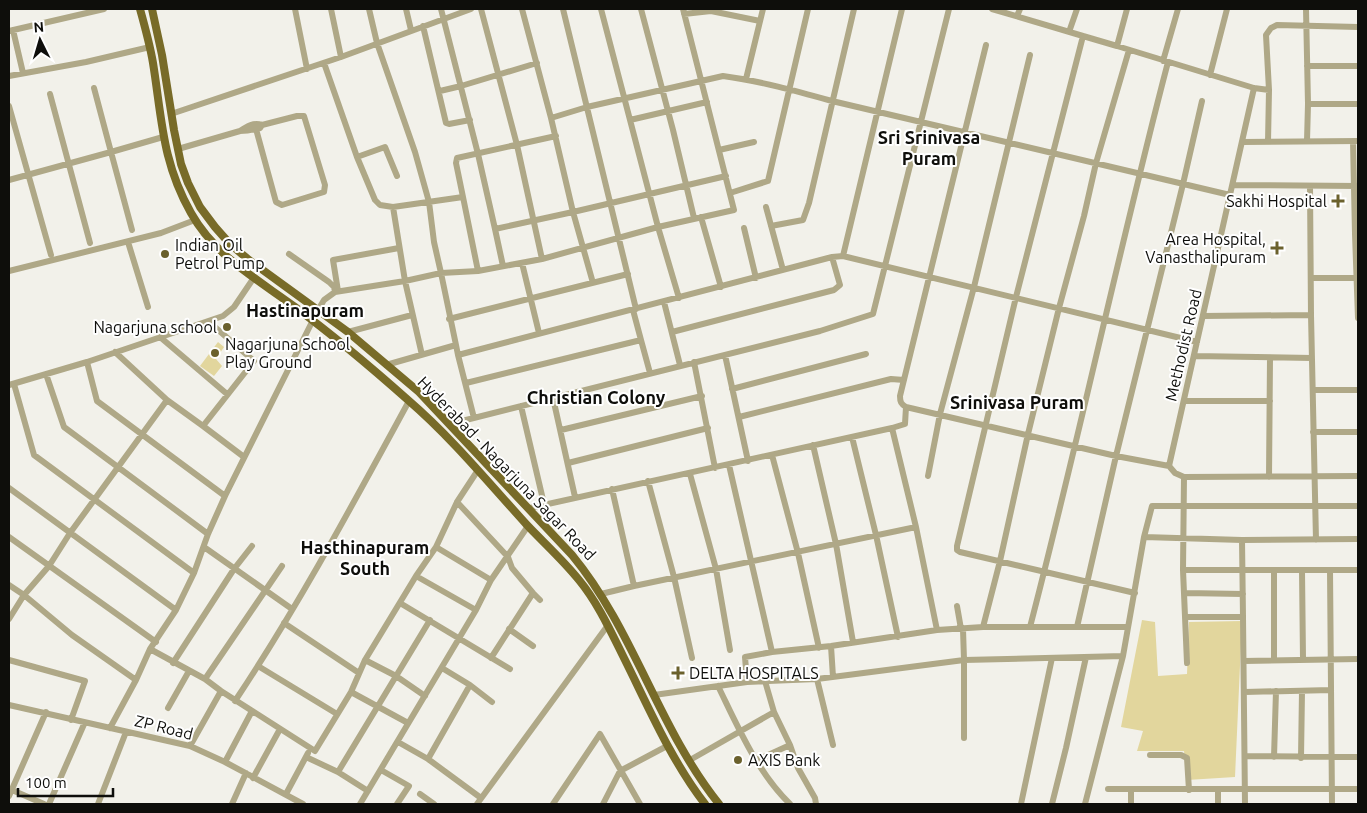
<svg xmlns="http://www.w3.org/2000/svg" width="1367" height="813" font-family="Ubuntu,sans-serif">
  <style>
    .green { fill: #e2d69d }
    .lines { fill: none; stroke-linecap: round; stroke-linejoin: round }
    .minor { stroke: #afa887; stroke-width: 6 }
    .major { stroke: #786b28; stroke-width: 8 }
    .poi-dot { fill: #6b612d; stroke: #fff; stroke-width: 2 }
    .labels { text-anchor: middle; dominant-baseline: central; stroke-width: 4; stroke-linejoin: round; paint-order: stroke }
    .poi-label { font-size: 16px; fill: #0e0e0b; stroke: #fff; text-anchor: start }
    .street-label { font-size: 16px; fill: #0e0e0b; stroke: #fff }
    .neighbourhood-label { font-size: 18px; font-weight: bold; fill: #0e0e0b; stroke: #fff }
  </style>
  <rect width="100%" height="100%" fill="#f2f1ea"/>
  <path class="green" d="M218,342L224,347L216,359L222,366L214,376L200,366Z
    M1142,620L1155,622L1158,676L1187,674L1189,622L1242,621L1235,777L1187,780L1184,751H1137L1143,731L1121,727Z"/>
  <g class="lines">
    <path class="minor" d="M295,9L307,69
      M331,9L341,57
      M406,9L411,30
      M441,9L478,154L495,229L573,212L551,118
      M481,9L517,145L542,259
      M522,9L551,118L587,107L723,76C760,81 796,91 832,101L1230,195
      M563,9L636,309
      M601,9L658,227L679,298
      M641,9L673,130L694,218
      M992,9L1083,36
      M1127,9L1117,46L1083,36L1016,297L957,546V550L960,552L1135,593
      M1306,9L1308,104L1307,141
      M684,14L711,11L760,21
      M1017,16L1020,9
      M423,26L446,123L449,124L470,120
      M13,30L23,73
      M9,31L104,9
      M1069,32L1077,9
      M986,45L900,396C900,402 901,404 906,407L1116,456L1169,466L1175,473L1184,477L1358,476
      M1117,46L1254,88L1269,90
      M1163,61L1178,9
      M324,63L357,157L375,200L380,205L393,207L463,197L478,271
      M1307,66H1358
      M1210,75L1227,9
      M9,76L86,62L150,47
      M746,79L763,9
      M94,88L111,152L163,137
      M440,91L461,86L537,63
      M50,94L90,243
      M1308,104H1358
      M9,106L51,255
      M171,114L341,57L471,9
      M630,120L707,102
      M256,129L276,202L282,205L324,192L325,185L304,116H297L262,125C254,122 247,126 240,131C247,131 253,130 260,128L262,125
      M1353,141L1355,234
      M1242,142L1358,141
      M1268,142L1269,90L1266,35L1271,28L1277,25L1358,27
      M178,149L240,131
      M719,150L754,142
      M357,157L385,147L397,176
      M9,180L111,152L132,230
      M1233,185L1358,186
      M1310,186L1311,315L1316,540
      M730,193L768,181L808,9
      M463,197L456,163L457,158L556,136
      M393,207L405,281L422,355
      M766,207L783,270
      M701,217L721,287
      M771,226L803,220L809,203L854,9
      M744,228L756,278
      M495,229L503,266
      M1357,234H1355L1358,318
      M128,242L148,307
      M289,254L329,282L334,287L335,292
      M843,256L902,9
      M522,263L539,333
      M9,271L161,233L195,220
      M1311,278H1358
      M593,283L573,212L726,176
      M338,291L333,260L399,248
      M664,302L680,365
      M1203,316L1311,315
      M449,319L628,274
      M348,332L412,315
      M672,332L834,290L840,285L832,257
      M160,337L227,394
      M641,340L650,373
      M456,345L441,273L478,271L542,259L658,227L734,210L683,9
      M115,352L167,400L203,426L254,361L209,322
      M458,355L474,418
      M725,355L748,461
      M1194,356L1312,358
      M87,362L97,401L225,496
      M694,362L715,468
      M386,365L456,345L458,355L832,257L843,256L1197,342
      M46,374L64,427L208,534
      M466,383L641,340L633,310
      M14,384L34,455L194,573
      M9,385L87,362L223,316L234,307L253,279
      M732,389L866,354
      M1313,390H1358
      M553,398L575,497
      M1184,401H1270
      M521,406L544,504
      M739,417L891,379L904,380
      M450,424L820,331L873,314L949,9
      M203,426L244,457
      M892,428L905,424L906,407
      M561,430L702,396
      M1313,432H1358
      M852,437L876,535L898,637
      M813,445L836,544L853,642
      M772,455L798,553L819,648
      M568,463L708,428
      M729,465L772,652
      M1169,466L1254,88
      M690,474L716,569L730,650
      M928,476L940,414L974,287L1030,55
      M1184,477L1183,570L1187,663
      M1269,477L1270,358
      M648,481L674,577L692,658
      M9,488L176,610
      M457,502L508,557L512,568L533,593
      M530,508L892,428L916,527L937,630
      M9,537L156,642
      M1144,537L1242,540L1358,539
      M1242,540L1243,617
      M204,547L292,609
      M436,547L491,580
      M1183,570H1358
      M1330,570L1332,804
      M1302,571L1303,659
      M416,576L476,610
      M9,585L24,595L72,635L136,680
      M634,586L916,527
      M1185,593L1243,594
      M601,594L634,586L612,489
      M400,603L510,669
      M957,606L961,629
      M1186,617H1243L1245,804
      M9,619L24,595L49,566L70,533L167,400
      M284,623L359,673
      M983,627L1000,561L1028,434L1059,308L1084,216L1096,163L1129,50
      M1030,627C1079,439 1119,249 1168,62
      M1077,627L1116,456L1183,184L1202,101
      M509,629L533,646
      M963,629L964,660V738
      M831,646L833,677
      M150,649L205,679L221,691L315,751L351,692L365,660L416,576L436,547L457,502L478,470
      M491,658L533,593L540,600
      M9,660L85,681L71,720
      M365,660L396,676L425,696
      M1274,660V571
      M1244,661L1358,659
      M173,663L234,569L252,546
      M258,666L337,714
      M442,668L470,685L492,702
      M205,679L282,566
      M817,679L833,745
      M765,681L774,712L790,745L798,768L815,798L816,804
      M747,682L745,657L772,652L831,646L937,630L983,627H1128
      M718,686C738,727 757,772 790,804
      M351,692L408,723
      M1245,692L1331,690
      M654,695L747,682L817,679L964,660L1123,656
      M235,701C299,605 354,502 409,401
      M9,705L190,746L225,762L303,804
      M168,708L189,671
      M110,728L136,680L150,649L176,610L194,573L208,534L225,496L318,310L324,300L335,292L405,281L441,273L434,242L429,202L415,152L377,43L369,9
      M398,742L428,759L481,798
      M190,746L221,691
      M1150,755H1181L1187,758L1189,790
      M1245,756L1358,757
      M306,757L338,772L368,791
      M1274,757L1276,691
      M1301,758L1302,691
      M428,759L470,685
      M690,760L774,712
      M757,760L790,745
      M225,762L252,711
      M381,770L409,786L397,804
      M338,772L430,620
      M253,778L280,729
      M1108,789H1358
      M1131,789V804
      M12,790L44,804
      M1218,790V804
      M286,794L308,753
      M420,794L434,804
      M9,796L46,712
      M49,804L85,722
      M98,804L126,732
      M232,804L246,773
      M360,804L476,610L491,580L528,526
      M477,804L608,625
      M553,804L600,734L640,804
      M603,804L620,771L667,746
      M1021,804L1052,658
      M1052,804L1066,748L1086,657
      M1085,804L1123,656L1144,537L1152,506H1358"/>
    <path class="major" d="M140,9C145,27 150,45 153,63C162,119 162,162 191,213C215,256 257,279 295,307C334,336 372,368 408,400C452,438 488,482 527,525C544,543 563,560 579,580C598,603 611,632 624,658C649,708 671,760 705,804
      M152,9L162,55L174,130L181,164L188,183L200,207L215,227L230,244L249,260L348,332L419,392L572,555C634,630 658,728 719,804"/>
  </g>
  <g class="poi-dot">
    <path d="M1335.5 193.5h5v5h5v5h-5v5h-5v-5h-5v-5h5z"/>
    <path d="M1274.5 240.5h5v5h5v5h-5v5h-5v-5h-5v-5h5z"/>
    <circle cx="165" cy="254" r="5"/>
    <circle cx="227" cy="327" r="5"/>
    <circle cx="215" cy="353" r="5"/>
    <path d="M675.5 665.5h5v5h5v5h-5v5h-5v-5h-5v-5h5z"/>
    <circle cx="738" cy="760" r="5"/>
  </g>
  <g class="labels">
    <g class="poi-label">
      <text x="1327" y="201" text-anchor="end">Sakhi Hospital</text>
      <text x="1266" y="239" text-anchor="end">Area Hospital,<tspan x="1266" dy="18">Vanasthalipuram</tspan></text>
      <text x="175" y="245">Indian Oil<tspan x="175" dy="18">Petrol Pump</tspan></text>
      <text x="217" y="327" text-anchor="end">Nagarjuna school</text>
      <text x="225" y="344">Nagarjuna School<tspan x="225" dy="18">Play Ground</tspan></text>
      <text x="689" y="673">DELTA HOSPITALS</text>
      <text x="748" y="760">AXIS Bank</text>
    </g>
    <g class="street-label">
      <text transform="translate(1183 345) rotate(-77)">Methodist Road</text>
      <text transform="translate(507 468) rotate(46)">Hyderabad - Nagarjuna Sagar Road</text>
      <text transform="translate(164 727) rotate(14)">ZP Road</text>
    </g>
    <g class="neighbourhood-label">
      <text x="929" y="137">Sri Srinivasa<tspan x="929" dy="21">Puram</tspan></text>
      <text x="305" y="310">Hastinapuram</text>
      <text x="596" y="397">Christian Colony</text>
      <text x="1017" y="402">Srinivasa Puram</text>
      <text x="365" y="547">Hasthinapuram<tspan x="365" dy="21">South</tspan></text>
    </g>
  </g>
  <rect width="1367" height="813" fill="none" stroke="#0e0e0b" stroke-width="20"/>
  <g transform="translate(40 40) rotate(355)" stroke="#ffffff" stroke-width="4" paint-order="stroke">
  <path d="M0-4L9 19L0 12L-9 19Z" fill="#0e0e0b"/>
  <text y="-8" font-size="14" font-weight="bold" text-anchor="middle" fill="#0e0e0b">N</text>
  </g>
  <path d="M18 788v8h95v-8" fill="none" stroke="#0e0e0b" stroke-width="2.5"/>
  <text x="25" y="788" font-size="15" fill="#0e0e0b" stroke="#ffffff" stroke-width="4" paint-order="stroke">100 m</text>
</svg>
